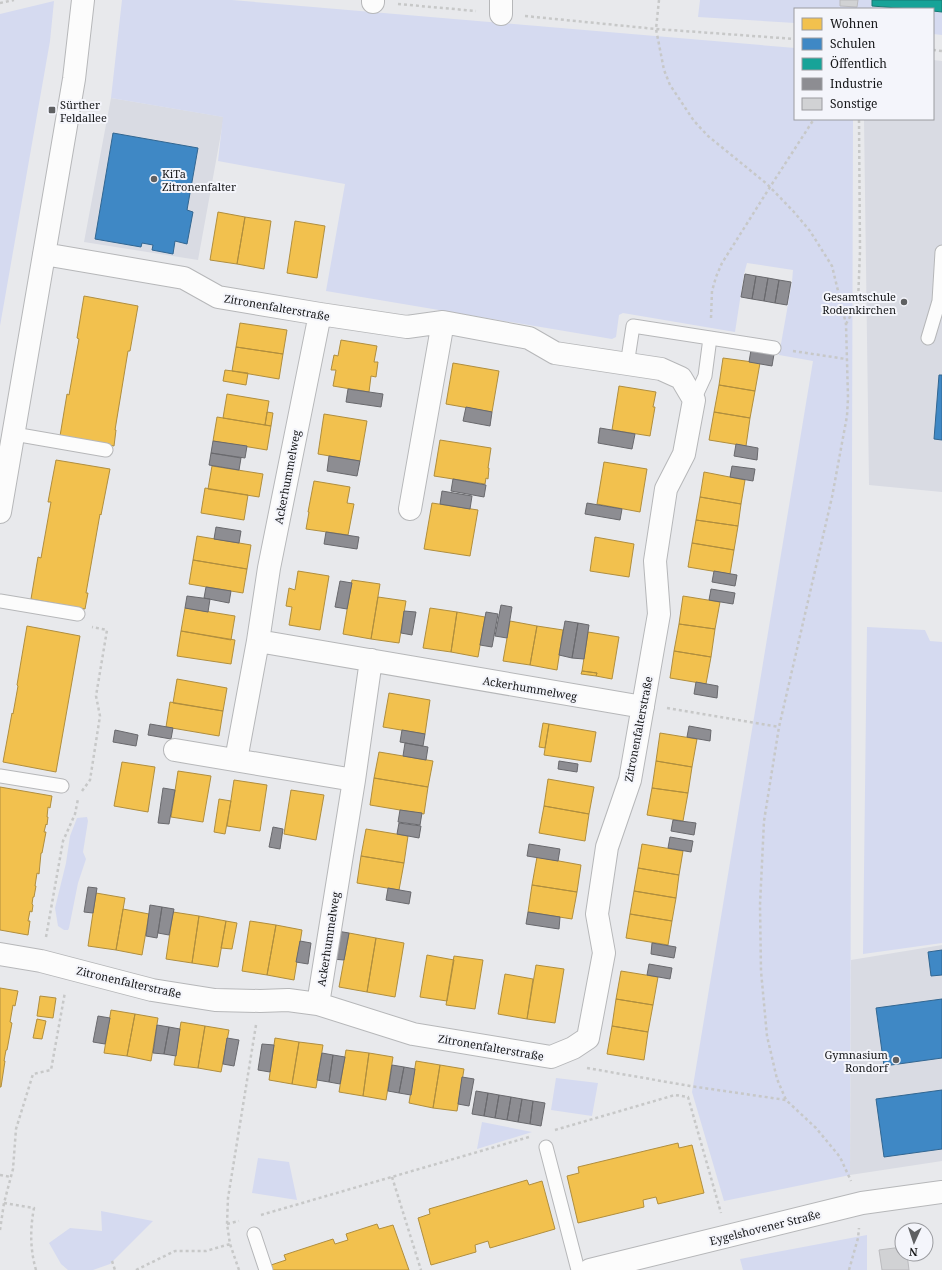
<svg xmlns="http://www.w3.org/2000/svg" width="942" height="1270" font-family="'Noto Serif',serif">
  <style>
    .built { fill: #d9dbe3 }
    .green { fill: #d5daf0 }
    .homes { fill: #f2c14e; stroke: #b08e3e }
    .schools { fill: #3f88c5; stroke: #326691 }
    .public { fill: #17a398; stroke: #167972 }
    .industry { fill: #8d8d92; stroke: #69696d }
    .building { fill: #d1d2d4; stroke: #bbbbbe }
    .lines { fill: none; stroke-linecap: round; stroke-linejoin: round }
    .lane-casing { stroke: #b6b7b9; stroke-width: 15 }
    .street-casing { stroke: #b6b7b9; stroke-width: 24 }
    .path { stroke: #c7c8c8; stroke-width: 2.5; stroke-dasharray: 3 3; stroke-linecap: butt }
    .lane { stroke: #fcfcfc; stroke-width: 13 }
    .street { stroke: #fcfcfc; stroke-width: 22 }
    .poi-dot { fill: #5f6062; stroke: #f4f5fb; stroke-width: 1.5 }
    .labels { text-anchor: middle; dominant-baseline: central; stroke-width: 4; stroke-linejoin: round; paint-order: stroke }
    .poi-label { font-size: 11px; fill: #151618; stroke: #f4f5fb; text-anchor: start }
    .street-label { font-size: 11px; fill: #151618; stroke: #f4f5fb }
  </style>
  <rect width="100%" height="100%" fill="#e8e9ec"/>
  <path class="built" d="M933,60L942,61V492L869,485L864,119H933Z
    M111,98L224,117L198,260L84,242Z
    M942,945V1161L850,1175L851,960Z"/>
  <path class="green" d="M122,0H232L795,48V119H853L850,1175L724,1201L692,1092L813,361L779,355L792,282L793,270L747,263L744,274L735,332L623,313L619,315L616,337L612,339L326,291L345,184L218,161L223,117L111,98Z
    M700,0H942V35L933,34V9H795V23L698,17Z
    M54,1L50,41L0,326V14Z
    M867,627L925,630L930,641L942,642V943L863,954Z
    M87,817L88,821L83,852L86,859L78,883L69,928L68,930H64L58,926L55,908L66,863L70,836L77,818Z
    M556,1078L598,1083L592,1116L551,1110Z
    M482,1122L532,1132L477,1149Z
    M258,1158L289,1162L297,1200L252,1193Z
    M101,1211L153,1221L110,1264L93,1270H68L61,1264L49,1243L70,1228L102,1231Z
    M867,1235V1270H743L740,1259Z"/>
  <path class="homes" d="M218,212L245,217L237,264L210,260Z
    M245,217L271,221L264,269L237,264Z
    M295,221L325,226L317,278L287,273Z
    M84,296L138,306L130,351H128L115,430H116L114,446L60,436L67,394L69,395L79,339L77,338Z
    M240,323L287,330L283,354L236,347Z
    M341,340L377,346L374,362H378L376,377L371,376L369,392L333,386L336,370H331L334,355L338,356Z
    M236,347L283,354L279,379L232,371Z
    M723,358L760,363L755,391L719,385Z
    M453,363L499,371L492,412L446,404Z
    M225,370L248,373L246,385L223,381Z
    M719,385L755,391L750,418L714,412Z
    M619,386L656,392L653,407H655L650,436L612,430Z
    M227,394L269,401L265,425L223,418Z
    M267,412L273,413L271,426L265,425Z
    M714,412L750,418L746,446L709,440Z
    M324,414L367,421L360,461L318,454Z
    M217,417L271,426L267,450L213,441Z
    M440,440L491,448L488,468H489L488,479L486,478L485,484L434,476Z
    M56,460L110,469L101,515L100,514L86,593H88L85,609L31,599L38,557L41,558L51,502H48Z
    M604,462L647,469L640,512L597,504Z
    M212,466L263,474L259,497L208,489Z
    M704,472L745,480L741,504L700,497Z
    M314,481L350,487L347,503L354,504L348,535L306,529L309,512H308Z
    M205,488L248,495L244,520L201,513Z
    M700,497L741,504L738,526L696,520Z
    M432,503L478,510L470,556L424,549Z
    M696,520L738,526L734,550L692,543Z
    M197,536L251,545L247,569L193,560Z
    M595,537L634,544L629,577L590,571Z
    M692,543L734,550L730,574L688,567Z
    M193,560L247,569L243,593L189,584Z
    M298,571L329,576L320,630L289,625L292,607L286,606L289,588L295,590Z
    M352,580L380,584L371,639L343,634Z
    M683,596L720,602L715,629L679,624Z
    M378,597L406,601L399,643L371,639Z
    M185,608L235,616L231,640L181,631Z
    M430,608L457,612L451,652L423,648Z
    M457,612L485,617L478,657L451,652Z
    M510,621L537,626L530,665L503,661Z
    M679,624L715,629L711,657L674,651Z
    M27,626L80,636L56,772L3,762L12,713L13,714L18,686L17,685Z
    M537,626L563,630L557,670L530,665Z
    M181,631L235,640L231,664L177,656Z
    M588,632L619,637L612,679L596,676L597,673L582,671Z
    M674,651L711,657L706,684L670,678Z
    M582,671L597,673L596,676L581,674Z
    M177,679L227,688L223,711L173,703Z
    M389,693L430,700L425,734L383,727Z
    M170,702L223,711L219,736L166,727Z
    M543,723L549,724L545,748L539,747Z
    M549,724L596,732L591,762L544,755Z
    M660,733L697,739L692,767L656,761Z
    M379,752L433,761L428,787L374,778Z
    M656,761L692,767L688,793L652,788Z
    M122,762L155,767L148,812L114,806Z
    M178,771L211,776L203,822L171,817Z
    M374,778L428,787L424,814L370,805Z
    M548,779L594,787L589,814L544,806Z
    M234,780L267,785L260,831L227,826Z
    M0,787L52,796L50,808L48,807L47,817H48L47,825L46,824L44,832H46L42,853H41L39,874L37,873L35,886H36L34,897H33L32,904L33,905L32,912L30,911L28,921H30L28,935L0,930Z
    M652,788L688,793L683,821L647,815Z
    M291,790L324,795L316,840L284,834Z
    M219,799L231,801L225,834L214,832Z
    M544,806L589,814L585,841L539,833Z
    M366,829L408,836L404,863L361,856Z
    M642,844L683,851L679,875L638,868Z
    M361,856L404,863L399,890L357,883Z
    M537,857L581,865L577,892L532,885Z
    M638,868L679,875L676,898L634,891Z
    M532,885L577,892L572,919L528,912Z
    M634,891L676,898L672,921L630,914Z
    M96,893L125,898L116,950L88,946Z
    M123,909L149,914L142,955L116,950Z
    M173,912L199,916L192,963L166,959Z
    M630,914L672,921L668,945L626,938Z
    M199,916L226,921L218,967L192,963Z
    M226,921L237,923L232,949L221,948Z
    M250,921L276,925L267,975L242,971Z
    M276,925L302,930L294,980L267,975Z
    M349,933L376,938L367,992L339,987Z
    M376,938L404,943L395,997L367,992Z
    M427,955L454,960L447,1001L420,997Z
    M454,956L483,960L475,1009L446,1005Z
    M536,965L564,969L555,1023L527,1019Z
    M621,971L658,977L653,1005L616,999Z
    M505,974L533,979L527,1019L498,1014Z
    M0,988L18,991L15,1006L13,1005L10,1022L12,1023L7,1050H6L4,1061H5L1,1087H0Z
    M40,996L56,998L53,1018L37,1016Z
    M616,999L653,1005L648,1032L612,1026Z
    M111,1010L135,1014L127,1056L104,1053Z
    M135,1014L158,1018L151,1061L127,1056Z
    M37,1019L46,1021L42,1039L33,1038Z
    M181,1022L205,1026L198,1068L174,1065Z
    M205,1026L229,1030L221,1072L198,1068Z
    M612,1026L648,1032L644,1060L607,1054Z
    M275,1038L299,1042L292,1084L269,1080Z
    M299,1042L323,1045L316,1088L292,1084Z
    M346,1050L369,1053L363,1096L339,1092Z
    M369,1053L393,1057L386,1100L363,1096Z
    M416,1061L440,1065L433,1108L409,1103Z
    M440,1065L464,1069L457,1111L433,1108Z
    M678,1143L679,1148L692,1145L704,1193L658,1204L656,1197L643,1200L644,1207L578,1223L567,1176L579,1173L578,1167Z
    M527,1180L529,1185L542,1181L555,1229L490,1248L488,1241L475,1245L476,1252L431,1265L418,1218L430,1214L429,1209Z
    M377,1224L379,1229L393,1225L409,1270H272L271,1265L286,1260L284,1255L333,1239L335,1244L348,1240L346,1234Z"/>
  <path class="schools" d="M113,133L198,148L187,210L193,212L187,244L175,241L173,254L152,250L153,245L142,243L141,247L95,239Z
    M939,375H942V440L934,439Z
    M942,950V975L931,976L928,952Z
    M942,999V1058L884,1066L876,1008Z
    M942,1090V1149L884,1157L876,1099Z"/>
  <path class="public" d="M872,0H942V12L933,11V9H910L872,6Z"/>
  <path class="industry" d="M745,274L756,276L752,299L741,297Z
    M756,276L768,278L764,301L752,299Z
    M768,278L779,280L775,303L764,301Z
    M779,280L791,282L787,305L775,303Z
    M751,350L774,354L772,366L749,362Z
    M348,389L383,394L381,407L346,402Z
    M466,407L492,412L490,426L463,421Z
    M600,428L635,434L632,449L598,443Z
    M213,441L247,446L245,458L211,453Z
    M736,444L758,448L757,460L734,456Z
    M211,453L241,458L239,470L209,465Z
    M329,456L360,461L357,476L327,471Z
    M732,466L755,469L753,481L730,477Z
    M453,479L486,485L484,497L451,491Z
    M442,491L472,496L470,509L440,504Z
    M587,503L622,509L620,520L585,514Z
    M216,527L241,531L239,543L214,539Z
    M326,532L359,537L357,549L324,544Z
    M714,571L737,575L735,586L712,582Z
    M340,581L352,583L347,609L335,607Z
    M206,587L231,591L229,603L204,598Z
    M711,589L735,593L733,604L709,600Z
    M187,596L210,599L208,612L185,608Z
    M501,605L512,607L507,638L495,636Z
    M404,611L416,612L412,635L401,633Z
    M486,612L498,614L492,647L480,645Z
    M565,621L578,623L572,658L559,655Z
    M578,623L589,625L584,659L572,658Z
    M696,682L718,686L717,698L694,694Z
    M150,724L173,728L171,739L148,735Z
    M689,726L711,730L710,741L687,737Z
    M115,730L138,735L136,746L113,742Z
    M402,730L425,734L423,746L400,742Z
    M405,743L428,747L426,760L403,756Z
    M559,761L578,764L577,772L558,769Z
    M163,788L175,790L169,824L158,823Z
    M400,810L422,813L420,825L398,822Z
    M673,820L696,823L694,835L671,831Z
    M399,823L421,826L419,838L397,834Z
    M273,827L283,829L280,849L269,847Z
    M670,837L693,841L691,852L668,848Z
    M529,844L560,849L558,861L527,856Z
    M88,887L97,888L93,913L84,912Z
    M388,888L411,892L409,904L386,900Z
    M150,905L162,907L157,938L146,936Z
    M162,907L174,909L169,935L158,933Z
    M528,912L560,917L559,929L526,924Z
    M337,931L349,933L344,960L332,959Z
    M300,941L311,943L308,964L296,962Z
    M652,943L676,947L674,958L651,954Z
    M649,964L672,968L670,979L647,975Z
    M98,1016L110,1018L105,1044L93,1042Z
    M157,1025L169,1027L164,1054L153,1053Z
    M169,1027L180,1029L176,1056L164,1054Z
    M227,1038L239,1040L234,1066L223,1064Z
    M262,1044L274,1045L270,1072L258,1070Z
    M322,1053L333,1055L329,1082L317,1080Z
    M333,1055L345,1057L340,1084L329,1082Z
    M392,1065L404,1067L399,1093L388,1091Z
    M404,1067L415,1069L411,1095L399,1093Z
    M462,1077L474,1079L469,1106L458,1104Z
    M476,1091L488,1093L484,1116L472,1114Z
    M488,1093L499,1095L495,1118L484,1116Z
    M499,1095L511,1097L507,1120L495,1118Z
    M511,1097L522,1099L518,1122L507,1120Z
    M522,1099L533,1101L530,1124L518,1122Z
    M533,1101L545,1103L541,1126L530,1124Z"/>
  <path class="building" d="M840,0H858L857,7L840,6Z
    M902,1247V1254H907L909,1270H882L879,1250Z"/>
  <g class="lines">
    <g class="lane-casing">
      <path id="lane" d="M928,338L939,301L942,252
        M627,365L633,326L774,348
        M694,400L705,376L710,338
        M14,434L106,450
        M0,601L78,614
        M0,776L62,786
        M546,1147L578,1270
        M254,1234L266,1270"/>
    </g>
    <g class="street-casing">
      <path id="street" d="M501,0V14
        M373,2V0
        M320,314L269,568L258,641L643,707
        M410,509L443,322
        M0,512L74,79L83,0
        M175,750L354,780
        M236,760L258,641
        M0,954L41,961L152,990L215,1000L260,1001L288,1000L318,1004L413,1034L551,1057L573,1048L588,1038L604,953L597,914L607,847L630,780L659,614L655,561L666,489L684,454L694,400L681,378L661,369L555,353L529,338L443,322L407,327L320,314L218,297L184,278L44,254
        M318,1004L354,780L371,660
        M590,1270L862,1203L942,1192"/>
    </g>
    <path class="path" d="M659,0L656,29L664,70L670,85L694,121L708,136L767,184L794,212L810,231L832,266L846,324L848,398L847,416L832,497L779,727L771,777L764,821L760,905L761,971L767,1036L777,1079L786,1100L816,1128L840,1157L851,1181
      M0,3L14,0
      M398,4L476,11
      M525,16L656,29L795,39
      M933,50L942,51
      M711,318L712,291L716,277L722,263L770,187L814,119
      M846,324L858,302L860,251L859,119
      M793,351L846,359
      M667,708L779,727
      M82,791L90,780L100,716L96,696L107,630L92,627
      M46,937L63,841L75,814L78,799
      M587,1068L690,1086L786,1100
      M555,1130L675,1095L688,1097L721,1213
      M0,1175L11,1177
      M392,1177L421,1270
      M4,1203L34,1208C30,1229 30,1249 36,1270
      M261,1215L529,1137
      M227,1224L239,1221
      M0,1230L4,1203L13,1169L16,1129L33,1074L51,1070L65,992
      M112,1261L115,1270
      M136,1270L175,1251H206L230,1244
      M239,1270L230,1244L227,1224L228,1198L256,1025
      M849,1270L858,1238L859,1228"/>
    <use href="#lane" class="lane"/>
    <use href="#street" class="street"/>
  </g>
  <g class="poi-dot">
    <rect x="48" y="106" width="8" height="8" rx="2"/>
    <circle cx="154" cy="179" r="4"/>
    <circle cx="904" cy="302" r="4"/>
    <circle cx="896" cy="1060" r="4"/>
  </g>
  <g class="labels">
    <g class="poi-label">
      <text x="60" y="104">Sürther<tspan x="60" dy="13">Feldallee</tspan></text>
      <text x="162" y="173">KiTa<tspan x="162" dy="13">Zitronenfalter</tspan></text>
      <text x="896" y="296" text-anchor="end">Gesamtschule<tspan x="896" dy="13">Rodenkirchen</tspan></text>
      <text x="888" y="1054" text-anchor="end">Gymnasium<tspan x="888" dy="13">Rondorf</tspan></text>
    </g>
    <g class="street-label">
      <text transform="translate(277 307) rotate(10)">Zitronenfalterstraße</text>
      <text transform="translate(287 477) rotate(-79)">Ackerhummelweg</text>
      <text transform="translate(530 688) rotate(10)">Ackerhummelweg</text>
      <text transform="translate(638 729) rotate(-79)">Zitronenfalterstraße</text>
      <text transform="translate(328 939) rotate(-81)">Ackerhummelweg</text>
      <text transform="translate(129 982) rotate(13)">Zitronenfalterstraße</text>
      <text transform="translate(491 1047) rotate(10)">Zitronenfalterstraße</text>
      <text transform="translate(765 1227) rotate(-14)">Eygelshovener Straße</text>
    </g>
  </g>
  <rect x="794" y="8" width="140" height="112" fill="#f4f5fb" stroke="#9b9ca0"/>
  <rect x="802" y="18" width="20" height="12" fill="#f2c14e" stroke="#9b9ca0"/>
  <text x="830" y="28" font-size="12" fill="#151618">Wohnen</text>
  <rect x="802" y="38" width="20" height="12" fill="#3f88c5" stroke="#9b9ca0"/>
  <text x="830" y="48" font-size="12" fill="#151618">Schulen</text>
  <rect x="802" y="58" width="20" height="12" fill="#17a398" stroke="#9b9ca0"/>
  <text x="830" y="68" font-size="12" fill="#151618">Öffentlich</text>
  <rect x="802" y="78" width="20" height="12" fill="#8d8d92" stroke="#9b9ca0"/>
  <text x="830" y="88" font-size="12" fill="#151618">Industrie</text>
  <rect x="802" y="98" width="20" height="12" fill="#d1d2d4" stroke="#9b9ca0"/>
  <text x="830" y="108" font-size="12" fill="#151618">Sonstige</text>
  <g transform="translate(914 1242) rotate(183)"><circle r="19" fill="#f4f5fb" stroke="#9b9ca0"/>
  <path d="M0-3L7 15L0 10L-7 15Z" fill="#5f6062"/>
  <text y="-6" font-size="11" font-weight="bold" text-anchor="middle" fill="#151618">N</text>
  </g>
</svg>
